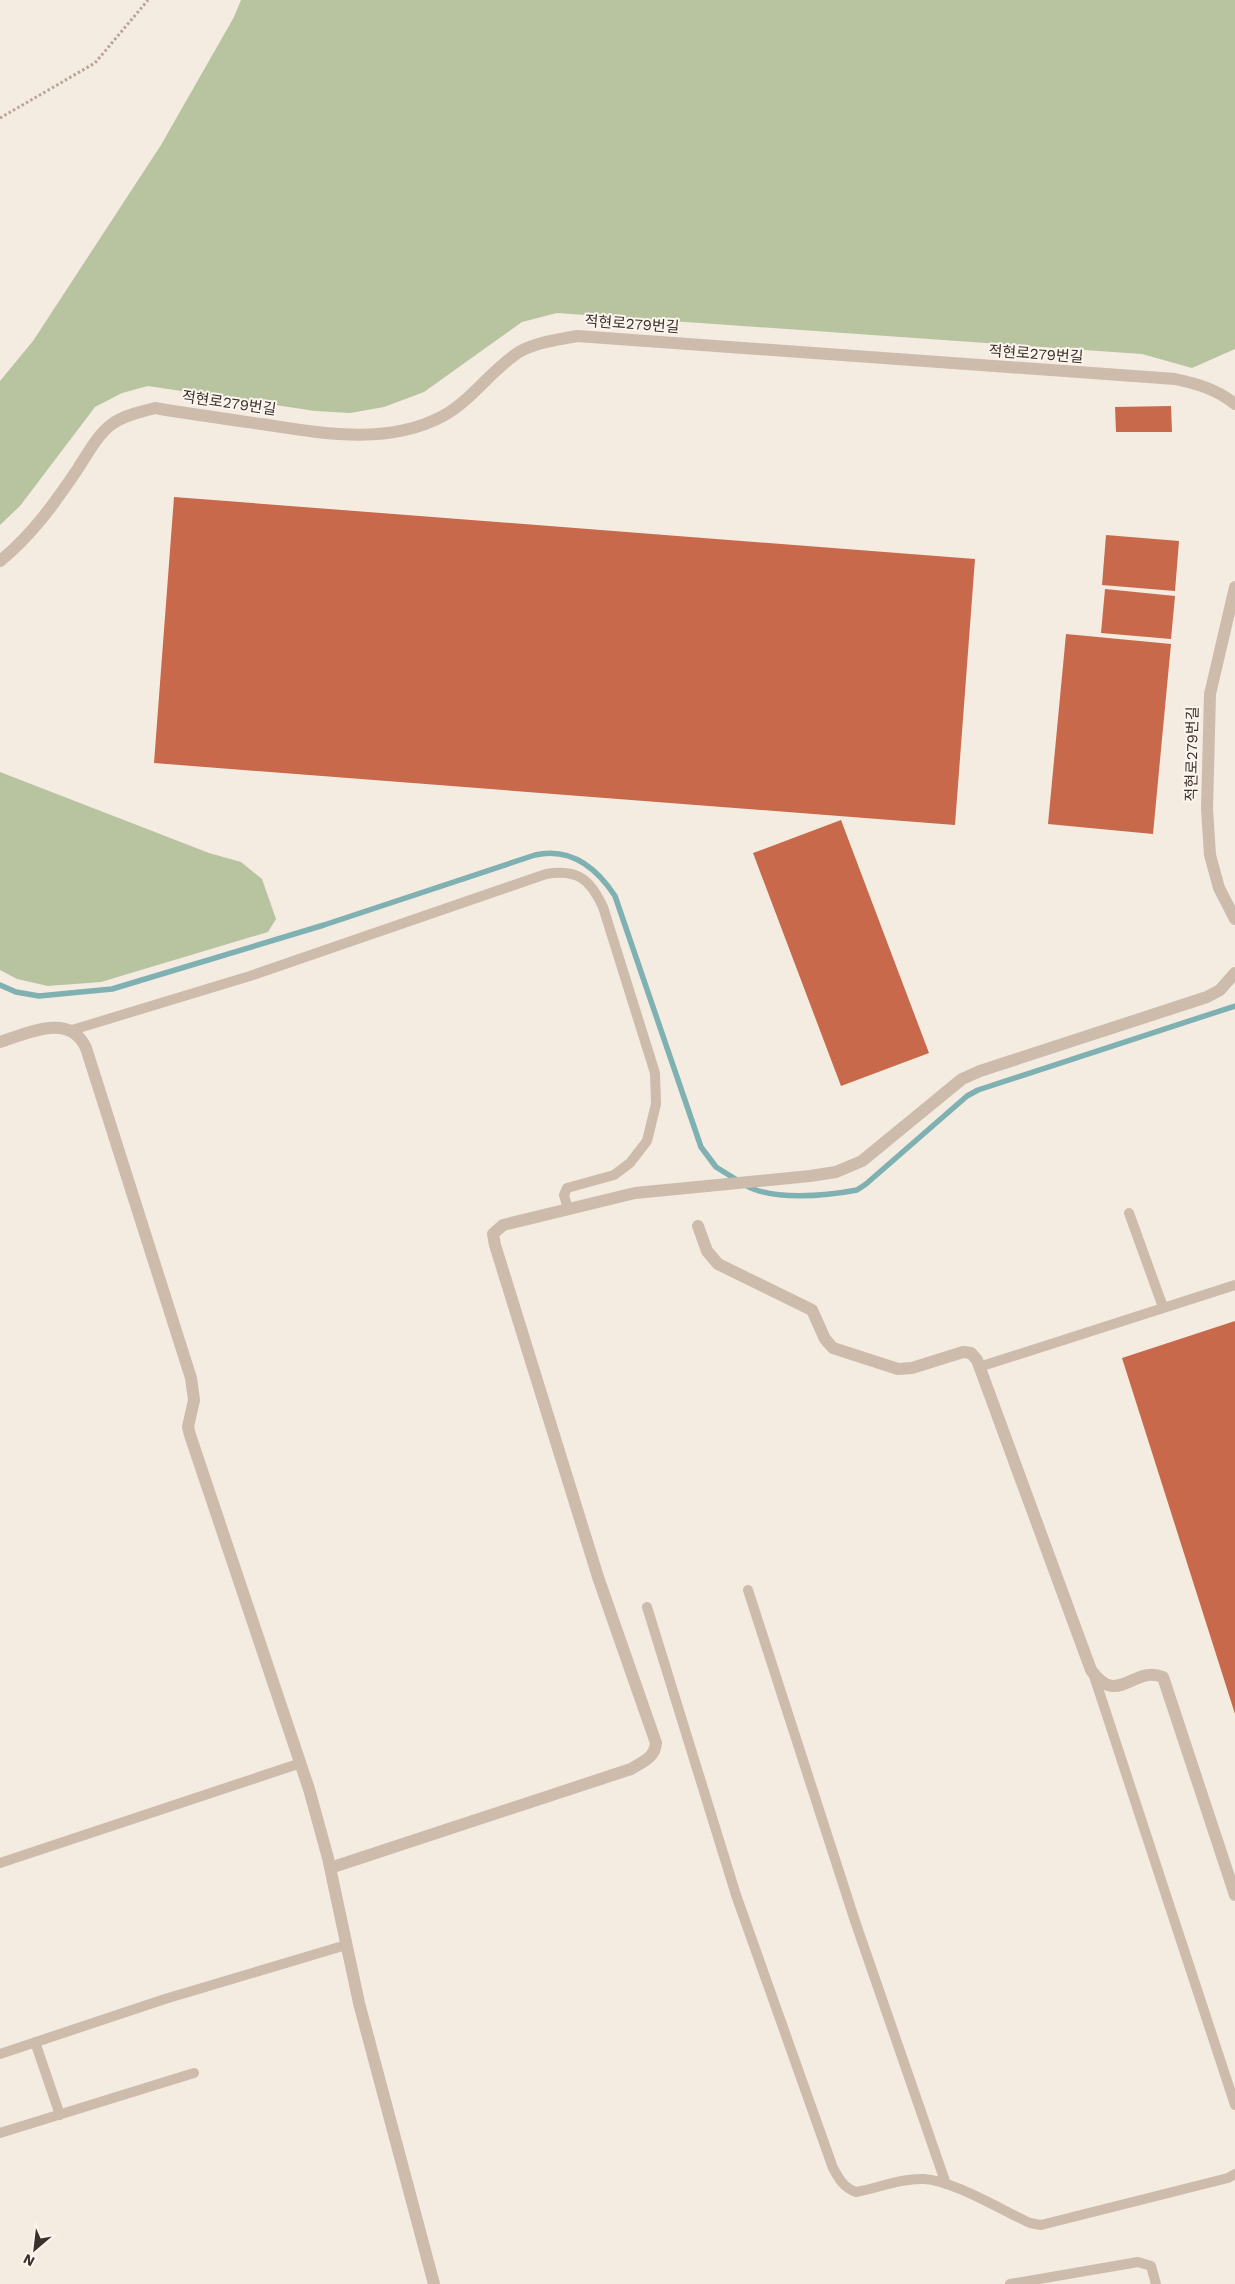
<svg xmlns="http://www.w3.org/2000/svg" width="1235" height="2284" font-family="'Work Sans','Noto Sans KR',sans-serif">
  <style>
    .green { fill: #b8c4a0 }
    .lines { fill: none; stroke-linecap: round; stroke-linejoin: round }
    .stream { stroke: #7fb0b2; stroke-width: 5.5 }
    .building { fill: #c8694b }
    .path { stroke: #b9a596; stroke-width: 3; stroke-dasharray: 2.5 2.5; stroke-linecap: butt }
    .lane { stroke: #cdbbac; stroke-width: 10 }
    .street { stroke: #cdbbac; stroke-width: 12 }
    .labels { text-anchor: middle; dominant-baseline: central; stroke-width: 4; stroke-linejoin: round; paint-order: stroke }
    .street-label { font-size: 15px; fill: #3b302b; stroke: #fbf5ee }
  </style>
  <rect width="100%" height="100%" fill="#f4ebe1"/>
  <path class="green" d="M241,0H1235V349L1192,368L1142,354L557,313L522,322L424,392L384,407L350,413L315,411L148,386L122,393L95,407L20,506L0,525V381L33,341L161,145L234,17Z
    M0,772L209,853L241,862L262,879L276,919L268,932L101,982L48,986L17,979L0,970Z"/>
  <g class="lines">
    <path class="stream" d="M0,985L16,992L39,996L112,989L324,925L535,855C571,847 596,867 615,896L701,1147L716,1167L737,1180
      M745,1185C772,1201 826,1196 857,1190L866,1184L967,1096L978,1090L1235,1006"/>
  </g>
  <path class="building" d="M1171,406L1172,432H1116L1115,407Z
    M174,497L975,559L955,825L154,763Z
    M1106,535L1179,541L1175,591L1102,585Z
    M1105,589L1175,596L1171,639L1101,633Z
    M1066,634L1171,644L1153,834L1048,824Z
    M841,820L929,1053L841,1086L753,853Z
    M1235,1321V1714L1122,1358Z"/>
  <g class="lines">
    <path class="path" d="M0,118L95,63L148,0"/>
    <path class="lane" d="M72,1030L250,976L546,874C578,869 590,879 603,907L655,1073L656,1104L647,1141L630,1163L614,1175L567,1188L564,1195L568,1209
      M1129,1213L1163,1307
      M979,1367L1235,1285
      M748,1590L855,1921L946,2184
      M647,1607L736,1895L833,2168C839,2179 844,2188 856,2192C878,2188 901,2178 924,2179C952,2180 1003,2211 1030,2223L1041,2225L1228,2178L1235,2174
      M1093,1673L1235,2105
      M0,1863L301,1763
      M35,2042L60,2115
      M0,2054L165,1999L346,1945
      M0,2133L194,2073
      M1010,2284L1138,2262L1151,2266L1156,2284"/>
    <path class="street" d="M0,561C32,535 54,504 77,470C87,455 97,435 112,424C124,415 141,412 155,408C190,414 226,419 261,424C321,433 387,446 443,416C472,400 491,370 519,352C536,342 557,340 577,336L1175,379C1198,384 1216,389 1235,404
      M1235,587L1210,694L1207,809L1210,855L1219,888L1235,919
      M0,1042C28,1033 70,1012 86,1048L191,1378L194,1400L188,1427L190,1435L309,1789L328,1858L359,2003L434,2284
      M698,1226L707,1251L718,1264L812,1310L825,1339L833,1348L898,1369L912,1368L963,1352L971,1353L977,1360L1091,1670C1118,1708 1133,1665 1163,1677L1235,1895
      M330,1868L631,1769C642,1762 655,1758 656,1743L598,1577L495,1245L493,1234L503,1225L635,1193L810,1176L836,1172L862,1161L962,1079L980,1071L1207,997L1220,990L1235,973"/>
  </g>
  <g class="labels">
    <g class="street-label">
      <text transform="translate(632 324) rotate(4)">적현로279번길</text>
      <text transform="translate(1036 354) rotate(4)">적현로279번길</text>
      <text transform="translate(229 403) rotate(8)">적현로279번길</text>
      <text transform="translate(1192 754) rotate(-89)">적현로279번길</text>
    </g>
  </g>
  <g transform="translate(35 2249) rotate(208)" stroke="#fbf5ee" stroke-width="4" paint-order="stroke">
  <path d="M0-4L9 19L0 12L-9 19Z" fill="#3b302b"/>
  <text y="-8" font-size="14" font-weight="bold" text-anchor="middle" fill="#3b302b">N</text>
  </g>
</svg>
